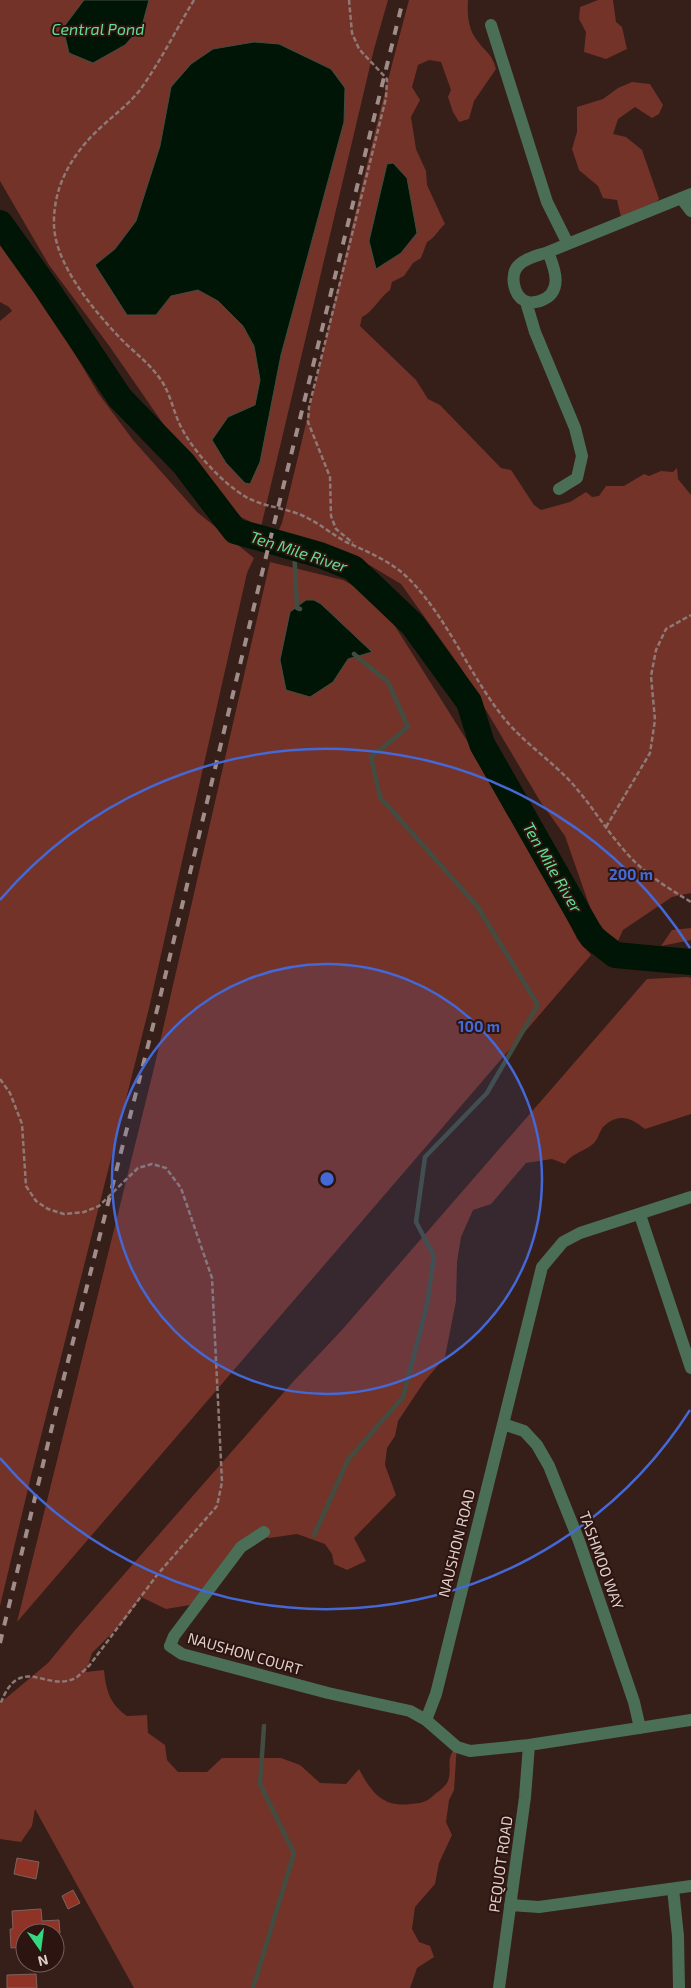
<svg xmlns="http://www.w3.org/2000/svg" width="691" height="1988" font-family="'Exo 2',sans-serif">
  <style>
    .green { fill: #743328; fill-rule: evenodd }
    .water { fill: #001505; stroke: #434c40 }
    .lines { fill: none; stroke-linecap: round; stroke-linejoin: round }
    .stream { stroke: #434c40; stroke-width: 4.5 }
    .river { stroke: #001505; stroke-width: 26 }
    .building { fill: #8e3325; stroke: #7f625c }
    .path { stroke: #8e7975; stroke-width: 2.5; stroke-dasharray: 5 2.5; stroke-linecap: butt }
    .minor { stroke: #4a6e56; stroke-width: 12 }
    .rail { stroke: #a08c88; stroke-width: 4; stroke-dasharray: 9 9; stroke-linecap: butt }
    .ring { fill: none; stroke: #4468d5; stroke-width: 2.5 }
    .labels { text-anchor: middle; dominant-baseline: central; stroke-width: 4; stroke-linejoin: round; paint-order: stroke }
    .street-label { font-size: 15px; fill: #dfceca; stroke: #2c1410 }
    .water-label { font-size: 16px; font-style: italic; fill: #60de92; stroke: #2c1410 }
    .centre { fill: #4468d5; stroke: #2c1410; stroke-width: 2.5 }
    .ring-label { font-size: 15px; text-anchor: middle; font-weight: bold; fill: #4468d5; stroke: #2c1410; stroke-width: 4; stroke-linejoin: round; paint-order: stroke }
  </style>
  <rect width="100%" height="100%" fill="#361e19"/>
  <path class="green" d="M0,0H388L374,49L261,527L241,517L200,477L110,347L49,265L0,181ZM254,42L345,88L344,122L281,355L260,462L245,483L226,463L212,440L228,417L255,405L260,380L254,346L243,326L218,301L198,290L171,296L156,315L95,265L115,249L136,221L160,146L171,87L213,49Z
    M409,0H468C467,13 468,28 476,39C485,52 492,53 496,69L474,101L469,119L459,122L453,112L448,97L451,90L441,62L429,60L418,65L412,87L420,100L411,117L416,149L426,171L427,185L445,224C438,230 435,238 427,242L421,258L413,263L404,276L392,282L390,290C379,298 373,312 362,317L360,326L416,380L428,399L440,405L501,468L511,470L534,505L541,510L570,502L586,492L592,497L599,496L606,486H624L644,474L649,476L661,471L673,472L677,468L678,479L691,495V893L672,897L623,930L618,941L611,938L593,916L565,836L540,801L461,668L401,584L371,566L329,546L278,532L282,523C325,349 362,173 409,0Z
    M598,0H613L616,22L622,27L627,49L606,59L584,52L586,32L579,19L580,7Z
    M632,82L650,84L663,105L659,114L652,118L635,107L618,119L613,134L626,137L642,150L659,199L656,202L621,217L617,200L603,198L598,186L579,170L572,149L577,132V107L603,99L618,88Z
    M0,243L49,310L98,393L133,440L197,512L254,558L247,573L149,1008L33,1468L0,1606V321L12,311L9,307L0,302Z
    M270,562L343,580L367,593L388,615L525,833L577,939L591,955L17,1622L154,1068ZM306,600L348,659L333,682Z
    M691,928V940L661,946L672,930Z
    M687,977L691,978V1114L645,1129C631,1118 619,1112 603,1127C599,1132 598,1140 593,1144C583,1152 572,1153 565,1164L552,1159L526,1163L491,1204L473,1210L461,1237L457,1262L456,1301L445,1357L424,1382L398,1421L395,1436L387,1448L385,1465L396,1495L354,1538L366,1561L347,1570L334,1564L332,1554L325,1544L297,1534L269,1538L253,1533L190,1605L166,1609L141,1597L125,1620L92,1653L86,1672L104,1670C106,1691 110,1704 127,1716L147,1715L148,1733L165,1745L167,1760L178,1772H207L222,1758H281L300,1765L320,1783L346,1784L359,1769C371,1792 383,1808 411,1804C422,1803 427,1802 435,1794C439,1791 446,1786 448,1781C453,1764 444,1763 457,1744L454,1790L449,1800L446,1822L452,1835L439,1863L435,1884L415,1907L412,1929L419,1942L430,1946L434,1957L417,1968L410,1988H134L35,1809L32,1826L21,1842L0,1839V1701L5,1699L48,1663L76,1629L291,1384L341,1331L647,979Z"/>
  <path class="water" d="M84,0H149L142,26L125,45L93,63L69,53L63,28Z
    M254,42L279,44L331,69L345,88L344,122L281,355L260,462L250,484L245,483L226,463L212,440L228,417L255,405L260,380L254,346L243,326L218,301L198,290L171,296L156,315H127L95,265L115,249L136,221L160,146L171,87L191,64L213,49Z
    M393,163L407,178L417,233L401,253L376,269L369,241L387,164Z
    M306,600H314L321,604L372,652L348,659L333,682L310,697L286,690L280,660L290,612Z"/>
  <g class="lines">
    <path class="stream" d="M294,548L297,608L300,609
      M314,1535L348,1460L403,1397L427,1305L434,1256L416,1222L425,1157L487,1093L538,1005L477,906L380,797L371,757L408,727L388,682L354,654
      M253,1988L294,1853L260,1784L264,1726"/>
    <path class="river" d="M0,223L45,286L120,398L184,464L235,531L320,555L353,568L413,625L469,702L482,744L592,937L615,955L691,962"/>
  </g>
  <path class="building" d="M17,1858L39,1862L36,1879L14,1874Z
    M73,1890L80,1903L68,1909L62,1896Z
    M41,1909L42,1921L59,1920L60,1933H25V1947L11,1948L10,1929H13L12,1911Z
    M36,1974L37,1988H7V1975Z"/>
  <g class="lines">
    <path class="path" d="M194,0C176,30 160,62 140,90C128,105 114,115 100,128C72,154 53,186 54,225C55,265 95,312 122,340C135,353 150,364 161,380C170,393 173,410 180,425C192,450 222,483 246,497C260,505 277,507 293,512C315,519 328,532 346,542C368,552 393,562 410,580C448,619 469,674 503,717C523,742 549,759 570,781C590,803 604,827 623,849C642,872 666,887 691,902
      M349,0L352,33L359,49L387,79L386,98L309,407L308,422L330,477L331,516L336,529L353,543
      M606,827L650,753L655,720L651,676L656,650L666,629L691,615
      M0,1079L10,1093L22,1124L26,1186L36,1201L48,1209L64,1214L84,1212L99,1206L138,1168L152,1164L166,1168L181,1188L212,1278L222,1482L217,1506L157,1575L89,1666C85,1669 81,1674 77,1677C47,1695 20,1650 0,1705"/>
    <path class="minor" d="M491,25L547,202L568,244
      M681,198L691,211
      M548,252L691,194
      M548,252C555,269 564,293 540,301C535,302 530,304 525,301C513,295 509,273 520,264C526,258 540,255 548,252Z
      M526,302L535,332L575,428L582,456L577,478L559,489
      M640,1215L691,1368
      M503,1424L524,1431L537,1445L549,1466L579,1541L634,1702L640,1728
      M264,1532L241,1547L174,1636L170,1646L182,1654L328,1693L410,1711L426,1720L457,1747L470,1751L529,1745L691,1720
      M426,1720L436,1694L542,1267L563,1242L580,1233L691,1197
      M673,1889L678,1936L679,1988
      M510,1905L539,1907L691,1886
      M499,1988L525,1797L529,1745"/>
    <path class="rail" d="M0,1643L64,1377L158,1006L263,569L403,0"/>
  </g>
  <circle cx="327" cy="1179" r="215" fill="#4468d5" fill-opacity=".12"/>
  <g class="ring">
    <circle cx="327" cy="1179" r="215"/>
    <path d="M690 1410A430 430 0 0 1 0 1458M0 900A430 430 0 0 1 690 948"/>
  </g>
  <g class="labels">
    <g class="street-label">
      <text transform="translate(456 1543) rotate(-76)">NAUSHON ROAD</text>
      <text transform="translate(602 1560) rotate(70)">TASHMOO WAY</text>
      <text transform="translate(245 1653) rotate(16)">NAUSHON COURT</text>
      <text transform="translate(500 1864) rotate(-82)">PEQUOT ROAD</text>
    </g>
    <g class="water-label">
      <text x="98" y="28">Central Pond</text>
      <text transform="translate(299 551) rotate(18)">Ten Mile River</text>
      <text transform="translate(553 867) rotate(60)">Ten Mile River</text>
    </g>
  </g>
  <circle cx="327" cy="1179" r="8" class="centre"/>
  <g class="ring-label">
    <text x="631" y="880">200 m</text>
    <text x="479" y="1032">100 m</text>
  </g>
  <g transform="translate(40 1948) rotate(166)"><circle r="24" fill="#2c1410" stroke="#745e5a"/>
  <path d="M0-4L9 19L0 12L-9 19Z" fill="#35d881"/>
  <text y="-8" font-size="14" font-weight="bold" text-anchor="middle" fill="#dfceca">N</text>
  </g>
</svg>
